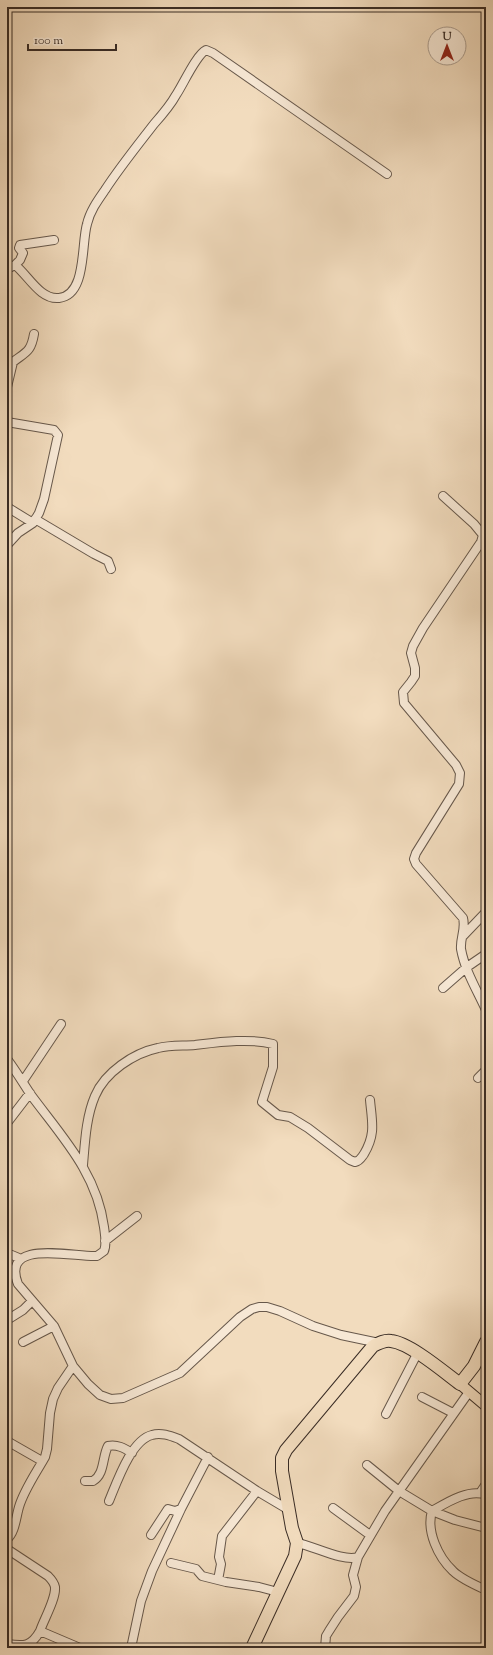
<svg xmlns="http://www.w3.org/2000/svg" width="493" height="1655" font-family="'Sorts Mill Goudy',serif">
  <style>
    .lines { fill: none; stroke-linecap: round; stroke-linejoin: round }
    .minor-casing { stroke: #67584b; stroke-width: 10 }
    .major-casing { stroke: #392c25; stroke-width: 12 }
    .highway-casing { stroke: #392c25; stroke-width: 14 }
    .minor { stroke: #f7e8d5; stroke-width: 8 }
    .major { stroke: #f2dcbe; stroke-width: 10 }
    .highway { stroke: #f2dcbe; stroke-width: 12 }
  </style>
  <rect width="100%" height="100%" fill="#f2dcbe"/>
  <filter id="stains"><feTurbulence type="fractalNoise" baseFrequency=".005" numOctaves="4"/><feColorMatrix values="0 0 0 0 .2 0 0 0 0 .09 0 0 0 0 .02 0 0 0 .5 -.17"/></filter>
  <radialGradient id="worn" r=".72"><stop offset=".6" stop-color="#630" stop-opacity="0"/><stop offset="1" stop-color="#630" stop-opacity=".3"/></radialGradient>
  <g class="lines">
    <g class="minor-casing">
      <path id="minor" d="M15,265L20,260L23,253L19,248L20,245L54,240
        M7,269L15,265C28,275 40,300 59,298C87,295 81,244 87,224C90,211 98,200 105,190C120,167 137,146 154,124C162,115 170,106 176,95C183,85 196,55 206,50L213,53L387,174
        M7,387L13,362C26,352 31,352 34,334
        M7,422L54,430L58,435L44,499L39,513L33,523L18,533L7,545
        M443,496L474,524L483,535L481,542L423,628L413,646L411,653L415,668V676L411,682L403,692L404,703L456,765L460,773L459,784L416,853L414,859L416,864L463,918C466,929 460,938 461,949C465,971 477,990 486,1010
        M7,507L33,523
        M35,519L94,554L108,561L111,569
        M463,936L486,912
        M443,988L467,967L486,954
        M7,1059C16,1071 23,1083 31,1095C62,1137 97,1173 104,1227C105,1235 107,1244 104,1251L97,1256C76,1258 0,1237 18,1284L54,1326L73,1366L88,1384L100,1395L111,1399L123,1398L180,1373L240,1317L252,1309L259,1307H267L280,1311L313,1326L341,1335L379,1343
        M478,1078L486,1070
        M23,1081L61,1024
        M7,1123L30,1093
        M83,1165C85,1142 86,1117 95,1096C105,1072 134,1053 158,1048C170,1045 183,1046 195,1045C220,1042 249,1038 273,1044V1067L262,1102L278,1115L290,1117L308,1128L350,1160L355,1162C360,1161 361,1158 364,1154C376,1134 372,1122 370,1100
        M105,1241L137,1216
        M7,1253L19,1258
        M7,1320L23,1310L32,1301
        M23,1342L54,1326
        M422,1397L453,1413
        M386,1414L417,1354
        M7,1441L42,1461
        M367,1465L399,1491L432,1511C426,1531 438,1557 453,1571C460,1578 477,1586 486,1590
        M85,1481H93C105,1474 102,1457 108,1446C117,1444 124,1448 132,1453
        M480,1493L486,1484
        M486,1495C469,1488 446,1503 432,1511L455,1520L486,1528
        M109,1501C117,1482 131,1440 152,1435C161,1432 171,1436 179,1439L257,1491L289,1510
        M333,1508L370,1535
        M151,1535L168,1509L175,1511L181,1509L208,1457
        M7,1539C15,1533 16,1517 19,1507C24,1490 36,1473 45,1457L47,1449L50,1413L53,1399L58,1388L73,1366
        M297,1543C314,1546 343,1562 358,1557L385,1511L469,1392
        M7,1549L48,1576C51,1579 54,1582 55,1587C56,1599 44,1619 40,1631L80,1648
        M171,1563L196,1569L202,1576L226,1582L259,1587L278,1592
        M218,1580L221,1564L219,1557L222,1536L257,1491
        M7,1644C24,1646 31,1647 40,1631
        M131,1648L141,1601L152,1571L181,1509
        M325,1648L326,1636L329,1631L338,1617L354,1596L356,1587L353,1575L358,1557"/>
    </g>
    <g class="major-casing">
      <path id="major" d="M460,1384L486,1406"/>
    </g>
    <g class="highway-casing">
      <path id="highway" d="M252,1648L295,1556L297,1543L292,1528L282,1471V1458L286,1450L373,1346C379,1343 385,1340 391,1341C410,1343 444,1372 460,1384L474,1366L486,1342"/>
    </g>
    <use href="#minor" class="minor"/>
    <use href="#major" class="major"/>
    <use href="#highway" class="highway"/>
  </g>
  <rect width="493" height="1655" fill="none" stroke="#f2dcbe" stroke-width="24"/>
  <rect x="8" y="8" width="477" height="1639" fill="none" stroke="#392c25" stroke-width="2"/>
  <rect x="12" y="12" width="469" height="1631" fill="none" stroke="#392c25"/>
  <g transform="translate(447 46)"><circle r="19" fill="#f7e8d5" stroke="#ab9d8f"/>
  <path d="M0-3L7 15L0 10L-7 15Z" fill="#8f2418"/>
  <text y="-6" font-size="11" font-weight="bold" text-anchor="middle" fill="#392c25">U</text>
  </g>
  <path d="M28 44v6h88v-6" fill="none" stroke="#392c25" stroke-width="2"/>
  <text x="34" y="44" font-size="12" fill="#392c25" stroke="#f7e8d5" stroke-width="3" paint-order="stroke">100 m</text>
  <rect width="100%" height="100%" filter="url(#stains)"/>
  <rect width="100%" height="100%" fill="url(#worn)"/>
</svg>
